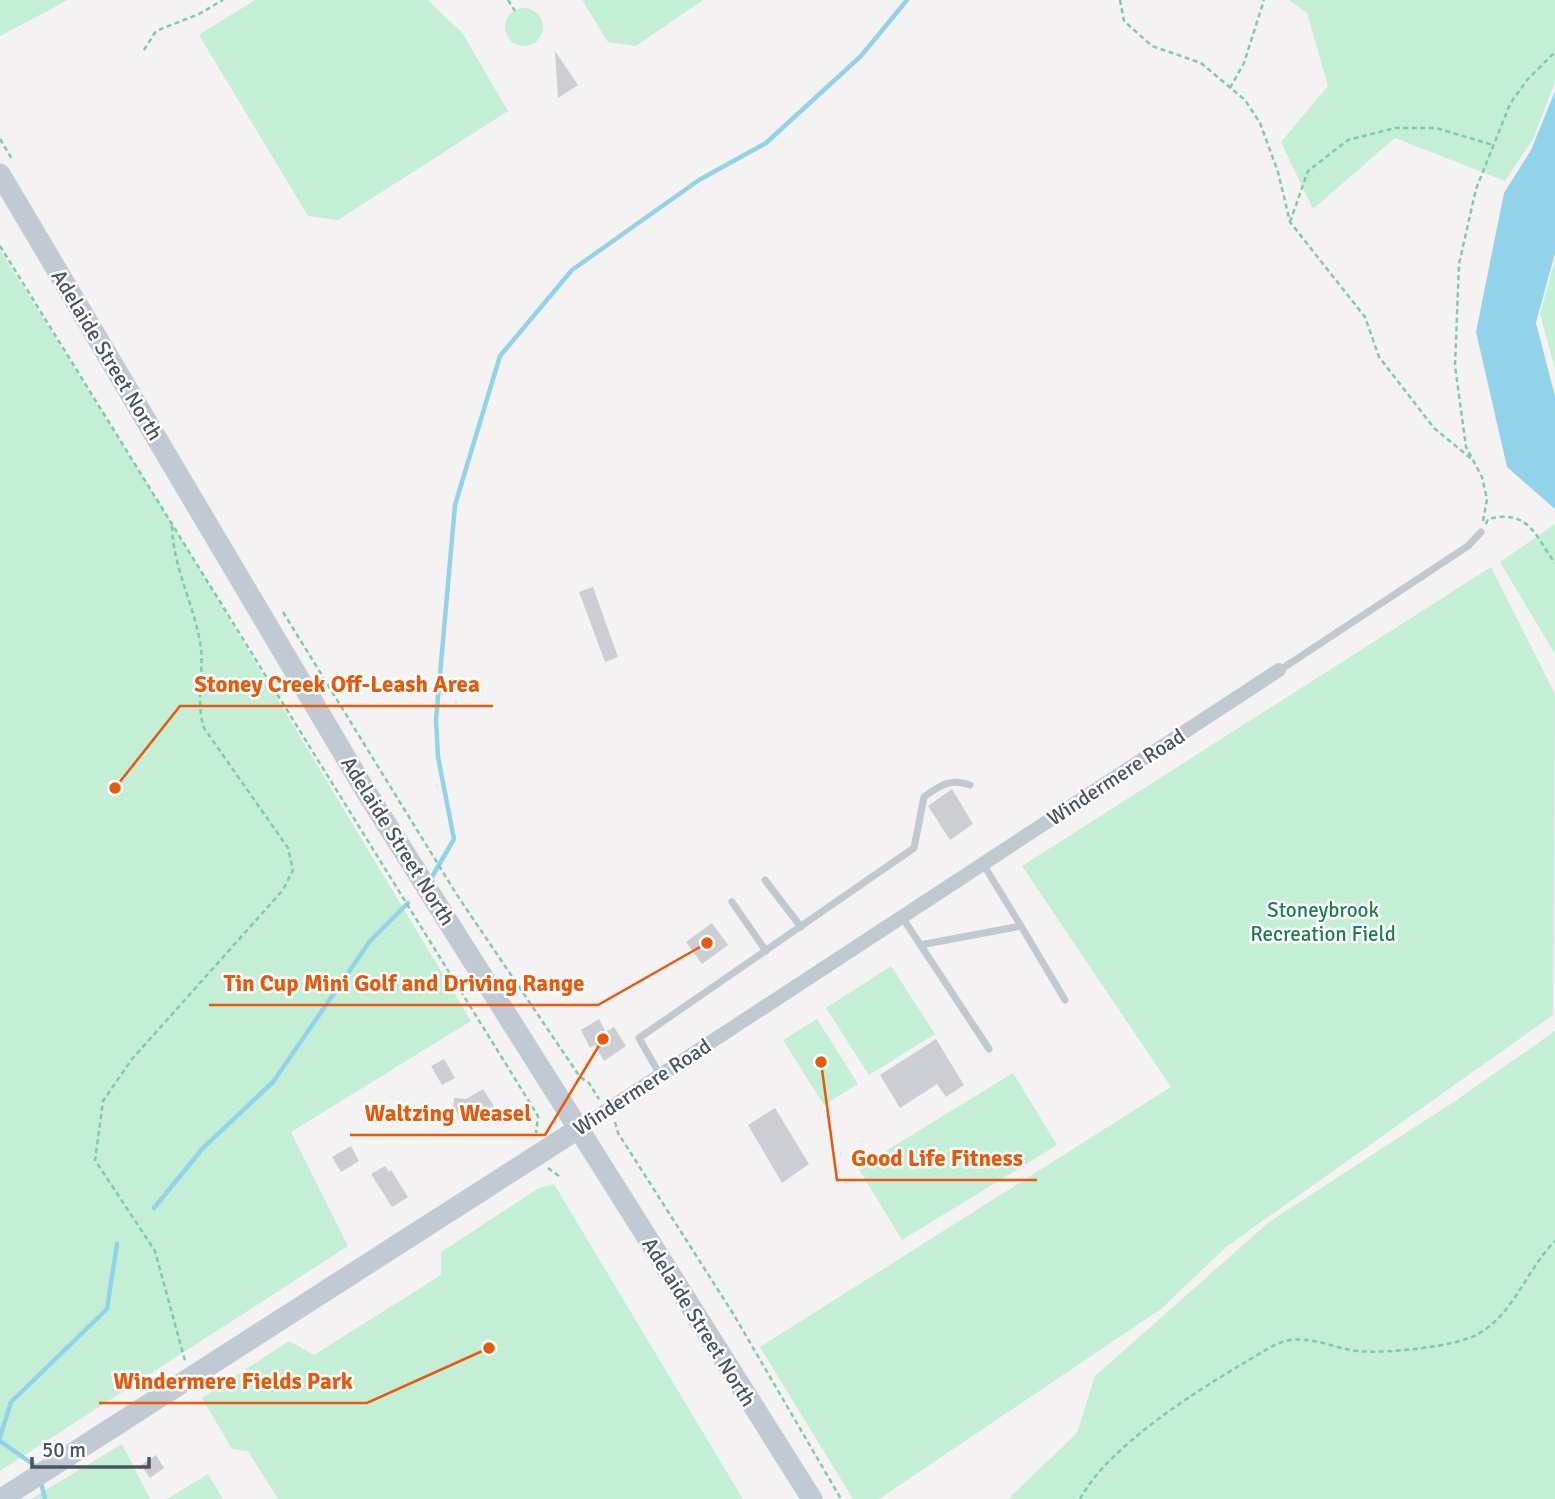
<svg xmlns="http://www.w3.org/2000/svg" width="1555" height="1499" font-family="Signika,sans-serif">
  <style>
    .green { fill: #c4eed6 }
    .water { fill: #93d3e9 }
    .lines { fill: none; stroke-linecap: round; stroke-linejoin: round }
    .stream { stroke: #93d3e9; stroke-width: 4.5 }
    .building { fill: #ccced4 }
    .path { stroke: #7dcba8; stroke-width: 2.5; stroke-dasharray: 5 3.5; stroke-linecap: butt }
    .lane { stroke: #c0c8d0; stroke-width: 7 }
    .street { stroke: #c0c8d0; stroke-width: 14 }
    .secondary { stroke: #c1c9d4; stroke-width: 21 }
    .labels { text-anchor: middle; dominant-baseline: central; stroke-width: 5; stroke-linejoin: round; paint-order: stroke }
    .street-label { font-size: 21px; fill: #4a545f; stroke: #fff }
    .park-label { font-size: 21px; fill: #1c7f52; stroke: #fff }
    .leader { fill: none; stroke: #e8590c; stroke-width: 2.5 }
    .callout-dot { fill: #e8590c; stroke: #fff; stroke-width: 2.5 }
    .callout-label { font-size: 23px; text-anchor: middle; font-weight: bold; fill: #e8590c; stroke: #fff; stroke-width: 5; stroke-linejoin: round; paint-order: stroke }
  </style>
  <rect width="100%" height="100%" fill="#f4f2f2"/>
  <path class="green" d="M0,0H68L0,36Z
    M255,0H428L463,34L508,111L338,220L308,216L199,35Z
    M582,0H703L636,46L608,42Z
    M1289,0H1555V82L1533,139L1505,181L1395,138L1313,209L1281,142L1328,86L1307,13Z
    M505 27a19 19 0 1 1 38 0a19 19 0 1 1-38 0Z
    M0,250L171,522L471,1021L291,1132L348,1246L0,1471Z
    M1555,259V369L1540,314Z
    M1555,524V654L1500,562Z
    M1491,567L1555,694L1553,1015L1226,1247L1161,1309L879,1499H853L760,1347L1171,1087L1022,866Z
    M891,966L935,1034L869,1075L826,1008Z
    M817,1019L858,1084L824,1105L783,1040Z
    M1555,1031V1499H1008L1077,1433L1095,1376L1269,1222L1458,1099Z
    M1013,1073L1057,1145L902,1240L858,1168Z
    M554,1184L743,1499H278L248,1451L232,1449L202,1398L289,1341L314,1355L441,1275V1252L539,1188Z
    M122,1444L150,1499H31Z
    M208,1474L223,1499H167Z"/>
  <path class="water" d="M1555,91V253L1536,323L1555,396V509L1507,467L1476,332L1504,193L1531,150Z"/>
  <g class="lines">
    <path class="stream" d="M429,882L454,839L438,757L436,720L455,505L500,356L572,270L699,180L766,143L861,56L907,0
      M154,1208L203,1148L273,1082L370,941L408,903
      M0,1437L11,1402L107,1309L117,1244
      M0,1441L37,1467
      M41,1482L45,1499"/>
  </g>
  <path class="building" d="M555,51L578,85L558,98Z
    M593,587L618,657L605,662L579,592Z
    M952,789L973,824L950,840L928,806Z
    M712,923L728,945L702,964L686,942Z
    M599,1019L606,1032L614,1027L626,1046L604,1061L595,1045L590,1048L581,1030Z
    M936,1039L964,1085L946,1097L937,1084L900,1108L880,1075Z
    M444,1059L455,1078L442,1085L431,1066Z
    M483,1089L497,1111L474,1124L470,1117L463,1122L453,1106L454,1098L466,1099Z
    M775,1108L809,1164L782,1183L748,1125Z
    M351,1146L359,1161L341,1172L332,1157Z
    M385,1166L389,1172L391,1170L408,1197L392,1207L371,1174Z
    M156,1455L164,1468L150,1478L141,1465Z"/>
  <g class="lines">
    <path class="path" d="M508,0L515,11
      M1120,0L1124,21L1152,46L1201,63L1245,100L1260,123L1278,172L1290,222L1365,317L1379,357L1434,428L1474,461
      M144,50L156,31L199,14L223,0
      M1230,88L1244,63L1264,0
      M0,139L12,159
      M1290,222L1308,171L1348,140L1395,128H1436L1493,145
      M0,246L538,1116L536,1133
      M1483,521L1487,499L1482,477L1466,447L1455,366L1459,264L1476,189L1510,104L1527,80L1555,52
      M1486,524L1488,519C1530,509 1535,536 1555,563
      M172,526C173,567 193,602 200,642C205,671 195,700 204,728L288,848L293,870L283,890L132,1059L103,1101L95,1160L155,1251L185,1361
      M283,612L457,895L580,1077L589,1083L599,1099
      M615,1122L618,1133L734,1315L841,1499
      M548,1168L559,1176
      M1080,1499C1108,1447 1192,1394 1242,1364C1257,1356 1273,1343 1290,1340C1315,1337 1333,1348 1357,1351C1383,1354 1456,1347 1478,1334C1513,1315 1527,1269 1555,1241"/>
    <path class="lane" d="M1280,670L1468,546L1481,532
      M765,880L801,927
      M732,902L766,951
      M902,917L989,1049
      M1021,926L1065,1000
      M920,945L1021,926L983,864
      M660,1075L639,1038L914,848L924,797C940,785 951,778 970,785"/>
    <path class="street" d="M578,1129L1279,670"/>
    <path class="secondary" d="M0,174L365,790L812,1499
      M1,1499L578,1129"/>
  </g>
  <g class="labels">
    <g class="street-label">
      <text transform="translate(107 355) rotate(59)">Adelaide Street North</text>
      <text transform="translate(1116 777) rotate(-33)">Windermere Road</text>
      <text transform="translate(398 841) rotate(58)">Adelaide Street North</text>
      <text transform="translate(642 1087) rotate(-33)">Windermere Road</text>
      <text transform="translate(699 1322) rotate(58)">Adelaide Street North</text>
    </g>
    <g class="park-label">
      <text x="1323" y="910">Stoneybrook<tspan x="1323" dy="24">Recreation Field</tspan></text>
    </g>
  </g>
  <path class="leader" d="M115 788L180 706H493M707 943L598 1005H209M603 1039L545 1135H350M821 1062L837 1180H1037M489 1348L367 1403H99"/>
  <g class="callout-dot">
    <circle cx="115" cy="788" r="7"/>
    <circle cx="707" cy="943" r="7"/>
    <circle cx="603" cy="1039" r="7"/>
    <circle cx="821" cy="1062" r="7"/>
    <circle cx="489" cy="1348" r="7"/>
  </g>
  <g class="callout-label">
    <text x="337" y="692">Stoney Creek Off-Leash Area</text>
    <text x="404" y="991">Tin Cup Mini Golf and Driving Range</text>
    <text x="448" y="1121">Waltzing Weasel</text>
    <text x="937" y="1166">Good Life Fitness</text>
    <text x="233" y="1389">Windermere Fields Park</text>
  </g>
  <path d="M32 1457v10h117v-10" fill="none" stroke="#4a545f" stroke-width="3.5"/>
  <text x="42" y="1457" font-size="21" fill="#4a545f" stroke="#ffffff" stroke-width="5" paint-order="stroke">50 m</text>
</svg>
